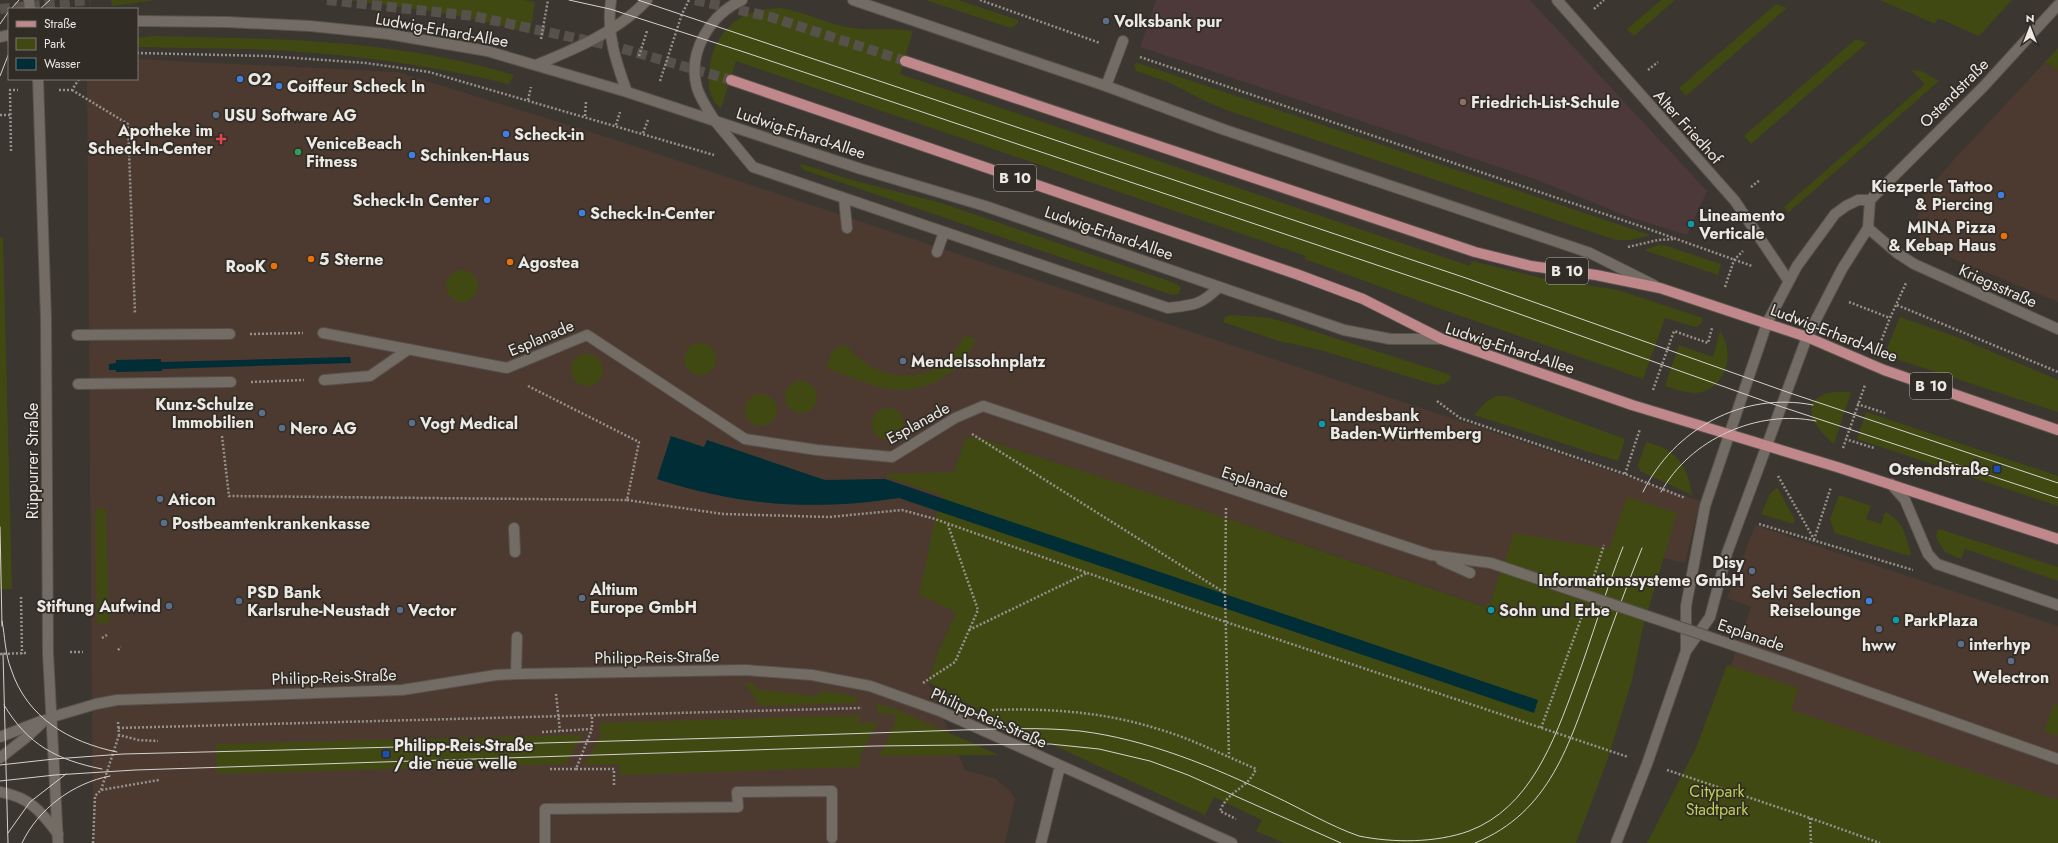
<svg xmlns="http://www.w3.org/2000/svg" width="2058" height="843" font-family="Jost,sans-serif">
  <style>
    .commercial { fill: #4c3a31 }
    .education { fill: #4d383a }
    .green { fill: #414913 }
    .water { fill: #012d36 }
    .lines { fill: none; stroke-linecap: round; stroke-linejoin: round }
    .primary-tunnel { stroke: #56514a; stroke-width: 10; stroke-dasharray: 10 5; stroke-linecap: butt }
    .service-casing { stroke: #57524d; stroke-width: 12 }
    .pedestrian-casing { stroke: #57524d; stroke-width: 12 }
    .minor-casing { stroke: #57524d; stroke-width: 12 }
    .tertiary-casing { stroke: #57524d; stroke-width: 12 }
    .secondary-casing { stroke: #57524d; stroke-width: 12 }
    .primary-casing { stroke: #57524d; stroke-width: 12 }
    .path { stroke: #95918c; stroke-width: 2.5; stroke-dasharray: 2 2; stroke-linecap: butt }
    .service { stroke: #736c65; stroke-width: 10 }
    .pedestrian { stroke: #736c65; stroke-width: 10 }
    .minor { stroke: #736c65; stroke-width: 10 }
    .tertiary { stroke: #736c65; stroke-width: 10 }
    .secondary { stroke: #736c65; stroke-width: 10 }
    .primary { stroke: #c1888c; stroke-width: 10 }
    .tram { stroke: #d5d2ce; stroke-width: 1 }
    .pedestrian-bridge-casing { stroke: #57524d; stroke-width: 12; stroke-linecap: butt }
    .pedestrian-bridge { stroke: #736c65; stroke-width: 10 }
    .service-dot { fill: #5c6f8a; stroke: #312c25; stroke-width: 1.5 }
    .shop-dot { fill: #3f7fe0; stroke: #312c25; stroke-width: 1.5 }
    .education-dot { fill: #8d6e63; stroke: #312c25; stroke-width: 1.5 }
    .health-dot { fill: #e0444e; stroke: #312c25; stroke-width: 1.5 }
    .leisure-dot { fill: #2e9e5b; stroke: #312c25; stroke-width: 1.5 }
    .culture-dot { fill: #0f9aa8; stroke: #312c25; stroke-width: 1.5 }
    .food-dot { fill: #e8710a; stroke: #312c25; stroke-width: 1.5 }
    .transit-dot { fill: #1a4fb4; stroke: #312c25; stroke-width: 1.5 }
    .labels { text-anchor: middle; dominant-baseline: central; stroke-width: 3.5; stroke-linejoin: round; paint-order: stroke }
    .shield { fill: #312c25; stroke: #b4b0ab; stroke-width: 1 }
    .shield-label { font-size: 15px; font-weight: bold; fill: #ece9e5 }
    .poi-label { font-size: 16px; font-weight: bold; fill: #ece9e5; stroke: #312c25; text-anchor: start }
    .street-label { font-size: 16px; fill: #ece9e5; stroke: #312c25 }
    .park-label { font-size: 16px; fill: #bcd056; stroke: #312c25 }
  </style>
  <rect width="100%" height="100%" fill="#3b362f"/>
  <path class="commercial" d="M137,59L398,72L613,139L1700,501L1685,563L1663,558L1495,588L1490,604L1486,607L1220,516L987,440L966,438L954,472L956,612L938,652L928,682L965,770L995,778L1010,791L1015,799L1005,843H93L87,79H137Z
    M2045,62L2058,70V302L1939,253L1921,241L1917,220L1922,197L1949,165Z
    M1755,525L2058,626V843H1971L1730,668L1751,607L1727,598Z"/>
  <path class="education" d="M1156,0H1530L1707,191L1687,235L1629,217L1537,180L1140,47Z"/>
  <path class="green" d="M111,0H156L112,6Z
    M345,0H523L535,2L530,33C469,16 408,7 345,0Z
    M925,0H958L1018,20V23L1011,28Z
    M1661,0H1675L1634,36L1627,29Z
    M1880,0H2012L1979,36L1938,18L1935,24Z
    M1776,4L1787,8L1686,96L1679,88Z
    M781,8C802,11 821,21 842,26C866,32 889,27 913,31L900,74L1470,266L1472,261L1541,278L1618,290L1703,318L1701,324L1696,327L1665,318L1643,379L1438,308L1305,259L1306,256L736,61L721,108C713,103 710,94 709,85C707,58 718,30 742,17C754,10 768,9 781,8Z
    M153,36C182,37 210,37 238,38C330,40 425,48 514,75L509,84C423,63 335,52 247,49C210,48 174,48 137,47V38Z
    M1856,39L1867,43L1751,144L1744,136Z
    M2058,48V70L2045,62Z
    M1136,63H1138L1650,235L1631,240H1616L1229,111L1207,102L1168,82L1136,71L1134,64Z
    M1911,70L1921,71L1939,81L1788,213L1784,207L1925,84Z
    M802,164L852,180L941,203L1172,282L1181,287L1179,294L1172,295L804,170L799,165Z
    M0,238H3L12,589H0Z
    M1658,245L1667,246L1721,264L1718,275L1644,250Z
    M446 286a16 16 0 1 1 32 0a16 16 0 1 1-32 0Z
    M1231,315L1270,318L1291,324L1448,374L1451,377L1450,380L1444,384L1436,385L1320,350L1279,341L1223,322L1225,317Z
    M1900,317L1957,337L2058,380V412L1884,355Z
    M1720,331C1736,353 1726,390 1696,393C1686,393 1675,389 1665,386L1679,345L1713,357Z
    M965,335L976,340C960,377 918,398 879,387C861,382 844,374 826,368L833,350L845,344C868,374 912,388 945,362C954,354 959,345 965,335Z
    M684 359a16 16 0 1 1 32 0a16 16 0 1 1-32 0Z
    M571 370a16 16 0 1 1 32 0a16 16 0 1 1-32 0Z
    M785 397a16 16 0 1 1 32 0a16 16 0 1 1-32 0Z
    M1851,392L1834,444C1820,433 1796,405 1825,394C1833,391 1843,392 1851,392Z
    M745 410a16 16 0 1 1 32 0a16 16 0 1 1-32 0Z
    M1496,396H1507L1625,439L1618,461L1474,415L1486,402Z
    M872 424a16 16 0 1 1 32 0a16 16 0 1 1-32 0Z
    M1866,412L2058,476V506L1857,439Z
    M966,437L987,440L1220,516L1485,607L1487,603H1490L1514,533L1609,549L1627,497L1677,513L1643,627L1632,680L1607,761L1576,843H1284L1256,831L1262,820L1214,797L1205,815L994,718L928,682L938,652L956,612L919,595L935,519L944,496L887,477V474L954,472Z
    M1646,442C1676,449 1688,465 1692,495L1640,471L1638,465Z
    M1777,487L1795,520L1793,524L1761,514L1770,494Z
    M1839,495L1871,506L1866,519L1881,524L1885,512C1905,523 1904,533 1911,553L1909,556L1835,533L1830,519Z
    M106,508L109,623H97L95,509Z
    M1939,529L2058,567V581L1965,549L1961,559L1945,552L1936,538L1937,531Z
    M1727,665L1798,688L1791,710L2058,800V843H1647L1696,748Z
    M745,683H752L759,690L815,696L824,691L858,697L856,703L760,706Z
    M877,704L895,709L999,755L880,756L895,723V714L877,713Z
    M2054,704L2058,705V736L2044,731Z
    M859,715V723L878,722L860,755V767L620,775L619,764L584,765L602,734L600,733V723Z
    M582,735L566,764L217,774L216,744Z"/>
  <path class="water" d="M350,357L351,363L162,369V371L116,372V370H109V364L116,363V360L161,359V362Z
    M671,436L704,447L707,440L825,480L885,479L1538,700L1534,713L899,498C813,511 739,506 657,479Z"/>
  <g class="lines">
    <path class="primary-tunnel" d="M327,0L473,16L617,47L731,80
      M695,0L771,17L905,61
      M0,9L90,0"/>
    <g class="service-casing">
      <path id="service" d="M1557,0L1735,201L1788,280
        M1106,86L1123,41
        M715,121L753,167L1168,308C1194,305 1201,305 1219,287
        M844,198L847,228
        M937,252L944,232
        M78,384L231,382
        M1891,484L1905,500L1928,554L1937,564L2058,605
        M514,528L515,552
        M516,674L517,637
        M545,843V809L738,807L737,792L832,791V838"/>
    </g>
    <g class="pedestrian-casing">
      <path id="pedestrian" d="M323,333L507,368L587,335L745,439L817,450L892,457L955,418L983,406L1431,555L1491,563
        M77,335L230,334
        M324,380L370,376L409,349
        M1441,560L1470,573
        M1792,665L2058,759"/>
    </g>
    <g class="minor-casing">
      <path id="minor" d="M1868,228L1897,253L1914,264L2058,329
        M1686,651V606L1705,506L1767,323L1797,266L1835,214L1846,206L1858,200H1870L1984,86L2058,5
        M52,717L96,704L117,700L402,690L496,675L516,674L745,670L812,675L870,686L940,711L1232,843
        M1041,843L1060,766
        M1616,843L1647,764L1686,651L1710,617L1727,553L1807,337L1842,269L1868,228L1870,200"/>
    </g>
    <g class="tertiary-casing">
      <path id="tertiary" d="M0,737L41,721
        M0,758L28,736L45,720
        M0,792C29,797 41,811 58,834"/>
    </g>
    <g class="secondary-casing">
      <path id="secondary" d="M29,0L30,9
        M611,0C606,33 616,62 627,92
        M853,0L1106,86L1225,130L1590,253L1654,285
        M137,21L227,22L310,26L388,34L487,51L627,92L861,169L985,206L1344,330L1390,339H1442
        M0,37L9,35
        M536,65C575,49 619,31 647,0
        M38,79L46,319L48,653L58,843
        M715,121C708,110 701,100 697,88C687,52 710,15 742,0"/>
    </g>
    <g class="primary-casing">
      <path id="primary" d="M905,61L1475,252L1531,266L1596,275L1660,288L1807,337L1884,370L2058,430
        M731,80L1299,275L1363,299L1442,339L1632,405L1837,467L2058,539"/>
    </g>
    <path class="path" d="M980,0L1100,43
      M1594,9L1604,0
      M541,39L548,0
      M137,53L267,56L366,63L429,72L714,155
      M639,56L647,31
      M1140,57L1640,226L1752,266
      M1648,70L1658,62
      M660,81L682,14L689,0
      M59,90H72L79,79
      M72,90L128,124L135,314
      M528,100L531,87
      M0,115H11
      M585,116L586,102
      M616,125L620,112
      M643,133L648,120
      M11,151L10,90H18
      M1751,187L1760,180
      M1628,247L1658,240L1674,239
      M1725,287L1734,260L1743,251
      M1849,302L1890,318
      M1897,305L2058,372
      M250,334L303,333
      M1880,344L1890,318L1906,283
      M251,382L304,380
      M1653,390L1674,331L1708,343L1712,328
      M1437,401L1460,418L1625,474L1685,498
      M1857,404L1885,413
      M972,434L1225,593
      M222,436L229,496L627,500L639,442L528,386
      M1845,439L1874,448
      M1843,448L1865,385
      M1625,474L1640,429
      M1778,476L1814,539
      M627,500L723,514L829,517L902,510L935,519L1226,622L1628,757
      M1226,508L1225,593L1229,757L1256,769C1247,790 1229,789 1220,811L1236,819
      M1759,524L1913,570
      M1814,540L1831,487
      M1594,576L1604,545
      M21,597L22,654
      M969,630L1087,573
      M102,638L107,635
      M118,650L121,647
      M70,652H83
      M0,654L27,653
      M923,683L955,662L978,610L948,525
      M556,694L560,731
      M992,710C1048,708 1105,712 1158,729C1183,736 1206,747 1229,757
      M118,722L119,735L138,740L158,741
      M118,728L862,708
      M1541,728L1582,616
      M542,732L592,729V715
      M550,769H576L592,729
      M576,769H614V787
      M1667,770L1810,818L1880,843
      M101,790L119,735
      M1810,818L1811,843
      M93,843L95,796L101,790L159,780"/>
    <use href="#service" class="service"/>
    <use href="#pedestrian" class="pedestrian"/>
    <use href="#minor" class="minor"/>
    <use href="#tertiary" class="tertiary"/>
    <use href="#secondary" class="secondary"/>
    <use href="#primary" class="primary"/>
    <path class="tram" d="M569,0L610,9L747,53L1463,294L1770,403L2058,498
      M638,0L1466,278L1787,392L2058,483
      M11,9L19,0
      M40,9L50,0
      M0,24L9,11
      M0,76L9,53
      M1643,492C1674,429 1743,391 1813,405
      M1661,492C1690,439 1758,409 1816,421
      M0,527L2,626
      M2,621C5,636 5,654 11,669C27,718 69,742 117,752
      M3,653L8,843
      M4,705C28,745 57,760 102,769
      M0,765L54,759L123,754C334,749 544,743 755,737C824,735 892,732 961,730C1000,729 1040,727 1080,731C1146,739 1214,767 1274,796C1302,809 1330,826 1359,836C1393,843 1436,843 1469,831C1530,808 1554,741 1575,684C1592,638 1605,592 1623,547
      M0,781L55,775L135,770L875,746L1050,744L1099,749L1150,761L1188,775L1341,843
      M8,833L30,802L66,774
      M22,843C38,809 73,783 110,776
      M1475,843C1551,812 1569,743 1595,673C1610,631 1625,590 1642,548"/>
    <g class="pedestrian-bridge-casing">
      <path id="pedestrian-bridge" d="M1491,563L1792,665"/>
    </g>
    <use href="#pedestrian-bridge" class="pedestrian-bridge"/>
  </g>
  <g class="service-dot">
    <circle cx="1106" cy="21" r="4"/>
    <circle cx="216" cy="115" r="4"/>
    <circle cx="903" cy="361" r="4"/>
    <circle cx="262" cy="413" r="4"/>
    <circle cx="412" cy="423" r="4"/>
    <circle cx="282" cy="428" r="4"/>
    <circle cx="160" cy="499" r="4"/>
    <circle cx="164" cy="523" r="4"/>
    <circle cx="1752" cy="571" r="4"/>
    <circle cx="582" cy="598" r="4"/>
    <circle cx="239" cy="601" r="4"/>
    <circle cx="169" cy="606" r="4"/>
    <circle cx="400" cy="610" r="4"/>
    <circle cx="1879" cy="629" r="4"/>
    <circle cx="1961" cy="644" r="4"/>
    <circle cx="2011" cy="661" r="4"/>
  </g>
  <g class="shop-dot">
    <circle cx="240" cy="79" r="4"/>
    <circle cx="279" cy="86" r="4"/>
    <circle cx="506" cy="134" r="4"/>
    <circle cx="412" cy="155" r="4"/>
    <circle cx="2001" cy="195" r="4"/>
    <circle cx="487" cy="200" r="4"/>
    <circle cx="582" cy="213" r="4"/>
    <circle cx="1869" cy="601" r="4"/>
  </g>
  <circle class="education-dot" cx="1463" cy="102" r="4"/>
  <path class="health-dot" d="M219 133h4v4h4v4h-4v4h-4v-4h-4v-4h4z"/>
  <circle class="leisure-dot" cx="298" cy="152" r="4"/>
  <g class="culture-dot">
    <circle cx="1691" cy="224" r="4"/>
    <circle cx="1322" cy="424" r="4"/>
    <circle cx="1491" cy="610" r="4"/>
    <circle cx="1896" cy="620" r="4"/>
  </g>
  <g class="food-dot">
    <circle cx="2004" cy="236" r="4"/>
    <circle cx="311" cy="259" r="4"/>
    <circle cx="510" cy="262" r="4"/>
    <circle cx="274" cy="266" r="4"/>
  </g>
  <g class="transit-dot">
    <rect x="1993" y="465" width="8" height="8" rx="2"/>
    <rect x="382" y="750" width="8" height="8" rx="2"/>
  </g>
  <g class="labels">
    <g class="shield">
      <rect x="994" y="165" width="42" height="26" rx="3"/>
      <rect x="1546" y="258" width="42" height="26" rx="3"/>
      <rect x="1910" y="373" width="42" height="26" rx="3"/>
    </g>
    <g class="shield-label">
      <text x="1015" y="178">B 10</text>
      <text x="1567" y="271">B 10</text>
      <text x="1931" y="386">B 10</text>
    </g>
    <g class="poi-label">
      <text x="1114" y="21">Volksbank pur</text>
      <text x="248" y="79">O2</text>
      <text x="287" y="86">Coiffeur Scheck In</text>
      <text x="1471" y="102">Friedrich-List-Schule</text>
      <text x="224" y="115">USU Software AG</text>
      <text x="213" y="130" text-anchor="end">Apotheke im<tspan x="213" dy="18">Scheck-In-Center</tspan></text>
      <text x="514" y="134">Scheck-in</text>
      <text x="306" y="143">VeniceBeach<tspan x="306" dy="18">Fitness</tspan></text>
      <text x="420" y="155">Schinken-Haus</text>
      <text x="1993" y="186" text-anchor="end">Kiezperle Tattoo<tspan x="1993" dy="18">&amp; Piercing</tspan></text>
      <text x="479" y="200" text-anchor="end">Scheck-In Center</text>
      <text x="590" y="213">Scheck-In-Center</text>
      <text x="1699" y="215">Lineamento<tspan x="1699" dy="18">Verticale</tspan></text>
      <text x="1996" y="227" text-anchor="end">MINA Pizza<tspan x="1996" dy="18">&amp; Kebap Haus</tspan></text>
      <text x="319" y="259">5 Sterne</text>
      <text x="518" y="262">Agostea</text>
      <text x="266" y="266" text-anchor="end">RooK</text>
      <text x="911" y="361">Mendelssohnplatz</text>
      <text x="254" y="404" text-anchor="end">Kunz-Schulze<tspan x="254" dy="18">Immobilien</tspan></text>
      <text x="1330" y="415">Landesbank<tspan x="1330" dy="18">Baden-Württemberg</tspan></text>
      <text x="420" y="423">Vogt Medical</text>
      <text x="290" y="428">Nero AG</text>
      <text x="1989" y="469" text-anchor="end">Ostendstraße</text>
      <text x="168" y="499">Aticon</text>
      <text x="172" y="523">Postbeamtenkrankenkasse</text>
      <text x="1744" y="562" text-anchor="end">Disy<tspan x="1744" dy="18">Informationssysteme GmbH</tspan></text>
      <text x="590" y="589">Altium<tspan x="590" dy="18">Europe GmbH</tspan></text>
      <text x="247" y="592">PSD Bank<tspan x="247" dy="18">Karlsruhe-Neustadt</tspan></text>
      <text x="1861" y="592" text-anchor="end">Selvi Selection<tspan x="1861" dy="18">Reiselounge</tspan></text>
      <text x="161" y="606" text-anchor="end">Stiftung Aufwind</text>
      <text x="408" y="610">Vector</text>
      <text x="1499" y="610">Sohn und Erbe</text>
      <text x="1904" y="620">ParkPlaza</text>
      <text x="1969" y="644">interhyp</text>
      <text x="1879" y="645" text-anchor="middle">hww</text>
      <text x="2011" y="677" text-anchor="middle">Welectron</text>
      <text x="394" y="745">Philipp-Reis-Straße<tspan x="394" dy="18">/ die neue welle</tspan></text>
    </g>
    <g class="street-label">
      <text transform="translate(442 30) rotate(10)">Ludwig-Erhard-Allee</text>
      <text transform="translate(1954 93) rotate(-45)">Ostendstraße</text>
      <text transform="translate(1688 127) rotate(48)">Alter Friedhof</text>
      <text transform="translate(801 133) rotate(18)">Ludwig-Erhard-Allee</text>
      <text transform="translate(1109 233) rotate(19)">Ludwig-Erhard-Allee</text>
      <text transform="translate(1998 286) rotate(24)">Kriegsstraße</text>
      <text transform="translate(1834 333) rotate(21)">Ludwig-Erhard-Allee</text>
      <text transform="translate(541 338) rotate(-23)">Esplanade</text>
      <text transform="translate(1510 348) rotate(18)">Ludwig-Erhard-Allee</text>
      <text transform="translate(918 423) rotate(-29)">Esplanade</text>
      <text transform="translate(32 461) rotate(-90)">Rüppurrer Straße</text>
      <text transform="translate(1255 482) rotate(18)">Esplanade</text>
      <text transform="translate(1751 635) rotate(19)">Esplanade</text>
      <text transform="translate(657 657) rotate(-1)">Philipp-Reis-Straße</text>
      <text transform="translate(334 677) rotate(-2)">Philipp-Reis-Straße</text>
      <text transform="translate(989 718) rotate(24)">Philipp-Reis-Straße</text>
    </g>
    <g class="park-label">
      <text x="1717" y="791">Citypark<tspan x="1717" dy="18">Stadtpark</tspan></text>
    </g>
  </g>
  <rect x="8" y="8" width="130" height="72" fill="#312c25" stroke="#7c7872"/>
  <rect x="16" y="21" width="20" height="6" fill="#c1888c" stroke="#7c7872"/>
  <text x="44" y="28" font-size="12" fill="#ece9e5">Straße</text>
  <rect x="16" y="38" width="20" height="12" fill="#414913" stroke="#7c7872"/>
  <text x="44" y="48" font-size="12" fill="#ece9e5">Park</text>
  <rect x="16" y="58" width="20" height="12" fill="#012d36" stroke="#7c7872"/>
  <text x="44" y="68" font-size="12" fill="#ece9e5">Wasser</text>
  <g transform="translate(2030 28)" stroke="#312c25" stroke-width="3" paint-order="stroke">
  <path d="M0-3L7 15L0 10L-7 15Z" fill="#ece9e5"/>
  <text y="-6" font-size="11" font-weight="bold" text-anchor="middle" fill="#ece9e5">N</text>
  </g>
</svg>
